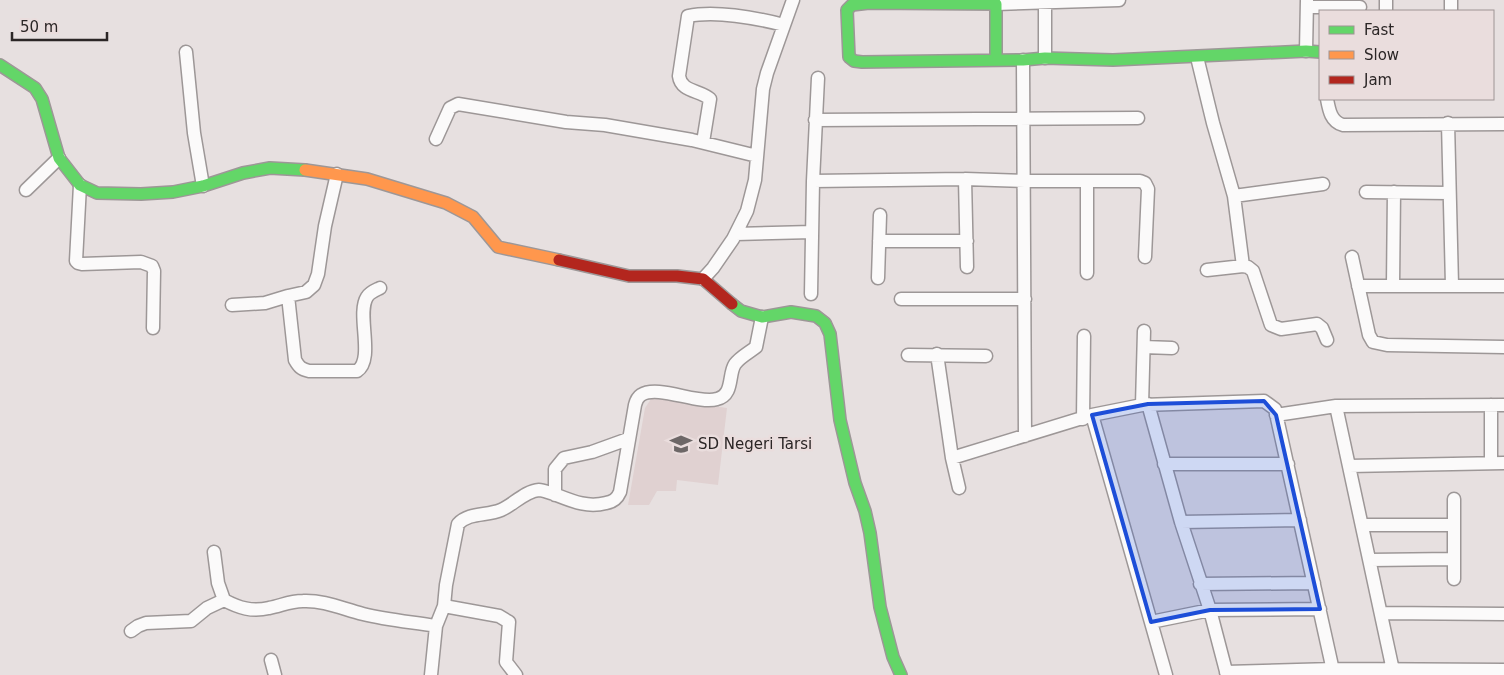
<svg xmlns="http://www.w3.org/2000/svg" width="1504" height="675" font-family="'DejaVu Sans',sans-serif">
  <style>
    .built { fill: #e0d1d1 }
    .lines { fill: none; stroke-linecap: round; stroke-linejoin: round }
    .street-casing { stroke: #9d9797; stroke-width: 15 }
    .fast-casing { stroke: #9d9797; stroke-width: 14 }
    .slow-casing { stroke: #9d9797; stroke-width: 14 }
    .jam-casing { stroke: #9d9797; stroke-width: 14 }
    .street { stroke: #fbfafa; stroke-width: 12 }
    .fast { stroke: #63d668; stroke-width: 11 }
    .slow { stroke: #ff974d; stroke-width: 11 }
    .jam { stroke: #b3261e; stroke-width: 11 }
    .marked { fill: #1d4ed8; fill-opacity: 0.2; stroke: #1d4ed8; stroke-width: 4; stroke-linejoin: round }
    .labels { text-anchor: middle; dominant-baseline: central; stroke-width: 5; stroke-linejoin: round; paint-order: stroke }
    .poi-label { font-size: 15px; fill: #2b2626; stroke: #eadddd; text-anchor: start }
  </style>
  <rect width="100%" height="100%" fill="#e7e0e0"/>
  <path class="built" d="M661,398L727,408L718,485L677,480L676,491H657L649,505H628L645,408L651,399Z"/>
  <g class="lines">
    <g class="street-casing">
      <path id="street" d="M1451,0V11
        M996,4L1119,0
        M1045,4V58
        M1308,7H1360
        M1386,11V0
        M1306,51L1307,0
        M186,52L194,133L203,186
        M1197,57L1213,123L1234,196L1243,266L1207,270
        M1023,60L1025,436
        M1327,99C1329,110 1331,122 1343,125L1504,124
        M815,120L1138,118
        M1448,123L1452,285
        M436,139L450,108L458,104L566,122L605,125L692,140L757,156
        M703,142L710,99C700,90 681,92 679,76L688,16C716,10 756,18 784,25
        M965,179L967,267
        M813,181L965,179L1025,181H1140L1145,183L1148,189L1145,257
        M1087,182V273
        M80,185L76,261L78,263L82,264L141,262L152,266L154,271L153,328
        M26,190L59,158
        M1366,192L1448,193
        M1234,196L1323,184
        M736,234L812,232
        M879,241H967
        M1352,257L1369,335L1373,342L1387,345L1504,347
        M1243,266L1248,267L1253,271L1271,325L1281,329L1317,324L1322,328L1327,340
        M878,278L880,215
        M703,279L713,268L733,239L747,211L755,180L763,89L767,73L793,0
        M1393,285L1394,192
        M1358,286H1504
        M811,294L813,181L818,78
        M288,296L295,360C299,367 301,369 309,371H357C375,359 356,314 367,297C370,292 376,290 380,288
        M901,299H1025
        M232,305L265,303L288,296L306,292L314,285L318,274L325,226L337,174
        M1144,347L1172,348
        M937,354L952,458L959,488
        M908,355L986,356
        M1148,404L1181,522L1210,610L1227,675
        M1142,405L1144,331
        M1092,415L1166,675
        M1276,415L1336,406
        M1083,419L1084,336
        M952,458L1092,415L1142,405L1264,401L1275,409L1334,675
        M1491,463V405
        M1164,464H1288
        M1349,466L1504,463
        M555,495V469L564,458L592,452L628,439
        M1454,499V579
        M1181,522L1300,520
        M1362,525H1454
        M214,552L218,583L224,600C239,608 252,612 269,608C281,606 289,601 303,601C324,600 343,609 363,614C387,620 412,622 436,626
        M1370,560L1454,559
        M1200,584L1314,583
        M444,606L499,616L509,622L506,662L516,675
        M1382,613L1504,614
        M1151,622L1210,610L1320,609
        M131,631L138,626L146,623L191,621L207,608L224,600
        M271,660L275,675
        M1226,672L1334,669L1504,670
        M431,675L436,626L444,606L446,585L458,524C469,512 487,516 501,510C513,505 525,491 539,490C544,490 549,493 554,494C572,501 587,508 606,503C613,502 617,499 620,492L635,405C636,401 638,397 641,395C658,384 698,405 717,399C734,395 728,374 735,364C740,357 750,352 756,347L762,317
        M1394,675L1336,406L1504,405"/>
    </g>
    <g class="fast-casing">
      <path id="fast" d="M996,60V4L869,3L852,5L847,10L849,57L854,61L862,62L1023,60L1045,58L1113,60L1306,51L1320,52
        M0,65L35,88L42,99L59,158L80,185L97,193L141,194L173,192L203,186L243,173L270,168L305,170
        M732,304L741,311L762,317L791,312L816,316L825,323L830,334L840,420L855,483L865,511L870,533L880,607L893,657L901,675"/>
    </g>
    <g class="slow-casing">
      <path id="slow" d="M305,170L367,179L446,203L473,217L498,247L559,260"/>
    </g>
    <g class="jam-casing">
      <path id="jam" d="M559,260L629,276H677L703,279L732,304"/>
    </g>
    <use href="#street" class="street"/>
    <use href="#fast" class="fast"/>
    <use href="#slow" class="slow"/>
    <use href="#jam" class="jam"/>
  </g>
  <path class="marked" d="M1264,401L1276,415L1320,609L1210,610L1151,622L1092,415L1148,404Z"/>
  <defs>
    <g id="school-bare" transform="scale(1.725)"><path d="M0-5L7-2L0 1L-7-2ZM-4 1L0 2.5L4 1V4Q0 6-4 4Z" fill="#6d6767" stroke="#eadddd" stroke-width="2.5" paint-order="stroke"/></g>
  </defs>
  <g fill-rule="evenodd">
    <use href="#school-bare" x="681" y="444"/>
  </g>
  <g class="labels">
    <g class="poi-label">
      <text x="698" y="444">SD Negeri Tarsi</text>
    </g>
  </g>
  <rect x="1319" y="10" width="175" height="90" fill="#eadddd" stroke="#9e9494"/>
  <rect x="1329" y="26" width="25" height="8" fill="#63d668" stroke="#9e9494"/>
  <text x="1364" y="35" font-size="15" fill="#2b2626">Fast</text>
  <rect x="1329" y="51" width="25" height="8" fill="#ff974d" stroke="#9e9494"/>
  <text x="1364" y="60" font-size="15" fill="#2b2626">Slow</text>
  <rect x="1329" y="76" width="25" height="8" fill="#b3261e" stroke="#9e9494"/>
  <text x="1364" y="85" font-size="15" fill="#2b2626">Jam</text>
  <path d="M12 32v8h95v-8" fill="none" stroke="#2b2626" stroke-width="2.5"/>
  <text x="20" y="32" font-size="15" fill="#2b2626" stroke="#eadddd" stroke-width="4" paint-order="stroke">50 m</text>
</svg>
